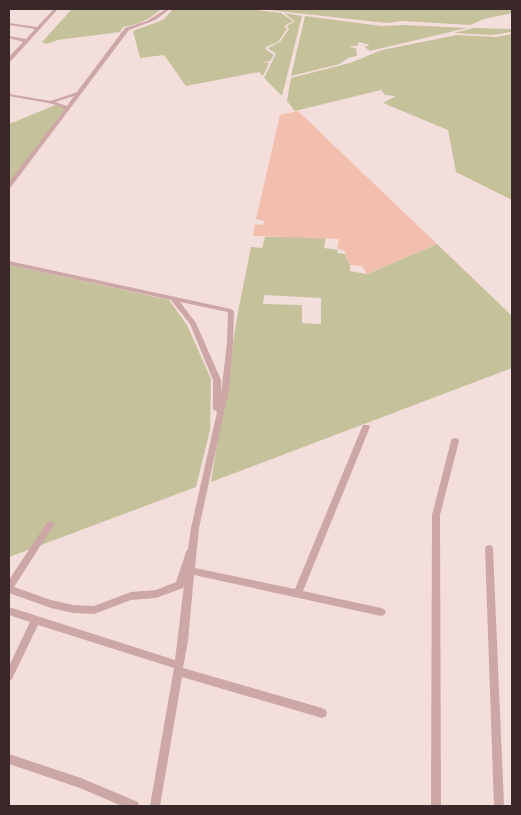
<svg xmlns="http://www.w3.org/2000/svg" width="521" height="815" font-family="Quicksand,sans-serif">
  <style>
    .green { fill: #c5c19a; fill-rule: evenodd }
    .sand { fill: #f2bfaf }
    .lines { fill: none; stroke-linecap: round; stroke-linejoin: round }
    .street { fill: #cda7a6; fill-rule: evenodd }
  </style>
  <rect width="100%" height="100%" fill="#f4dedb"/>
  <path class="green" d="M72,9H161C149,20 139,24 123,27L120,32L58,40L46,44L42,42Z
    M173,9H249L281,13L293,21L284,26L287,29L278,42L266,47L265,49L274,55L270,61L263,62L269,63L263,76L259,72L186,86L164,55L140,58L133,31L163,20Z
    M260,9H512V13L484,19L470,25L402,21L387,23Z
    M284,13L302,16L282,96L264,78L276,54L268,48L280,42L289,29L287,26L295,21Z
    M305,16L381,26L405,25L467,28L370,51L365,47L370,45L359,42L357,46H350V47L356,48L357,56L348,58L340,64L291,76Z
    M474,28L512,29V32L492,35L454,33Z
    M512,34V200L456,172L448,130L383,103L396,96L385,95L381,90L295,111L287,101L291,78L350,63L382,50L457,35L497,37Z
    M58,104L68,108L9,186V124Z
    M265,237H326L324,248L338,250L337,253L345,254L350,265V271L367,274L437,244L512,316V368L211,482L238,312L251,247L262,248ZM264,295L321,298V324L302,323V305L263,304Z
    M9,265L169,300L187,325L211,379L210,430L196,487L9,557Z"/>
  <path class="sand" d="M298,111L437,244L367,274L362,266L350,265L344,250L337,249L339,239L253,236L255,224L263,225L265,221L256,219L280,115Z"/>
  <g class="lines">
    <path class="street" d="M54,9H58L11,61H9V57L23,42L9,38V36L26,39L35,29L9,25V23L37,27Z
      M166,9H170L155,20L129,30L11,187L9,188V182L65,109L53,104L9,96V94L51,101L77,92L125,28L147,21ZM74,96L67,106L55,102Z
      M9,261L231,309L234,311L233,343L229,390L199,528L195,568L295,589L362,427L363,425H369L370,427L303,591L381,608L384,609L386,612L384,615L381,616L194,575L188,641L183,668L322,708L326,710L327,713L326,716L322,718L182,677L160,806H150L174,668L38,625L12,679L9,681V666L30,622L9,615V607L175,660L184,585L183,588L156,598L131,600L94,614L73,613L51,608L9,593V580L47,522L50,521L53,522L54,524L53,526L14,587L51,600L73,605L94,606L131,592L156,590L176,582L186,552L188,549L191,528L217,412L213,409V380L190,324L171,300L9,265ZM180,302L228,312L227,343L221,393V380L196,323Z
      M455,438L458,439L459,441L440,515L441,806H431L432,515L451,441L452,439Z
      M489,545L492,546L493,549L504,806H494L485,549L486,546Z
      M9,754L81,778L138,802L139,806H122L80,788L9,764Z"/>
  </g>
  <rect width="521" height="815" fill="none" stroke="#392729" stroke-width="20"/>
</svg>
